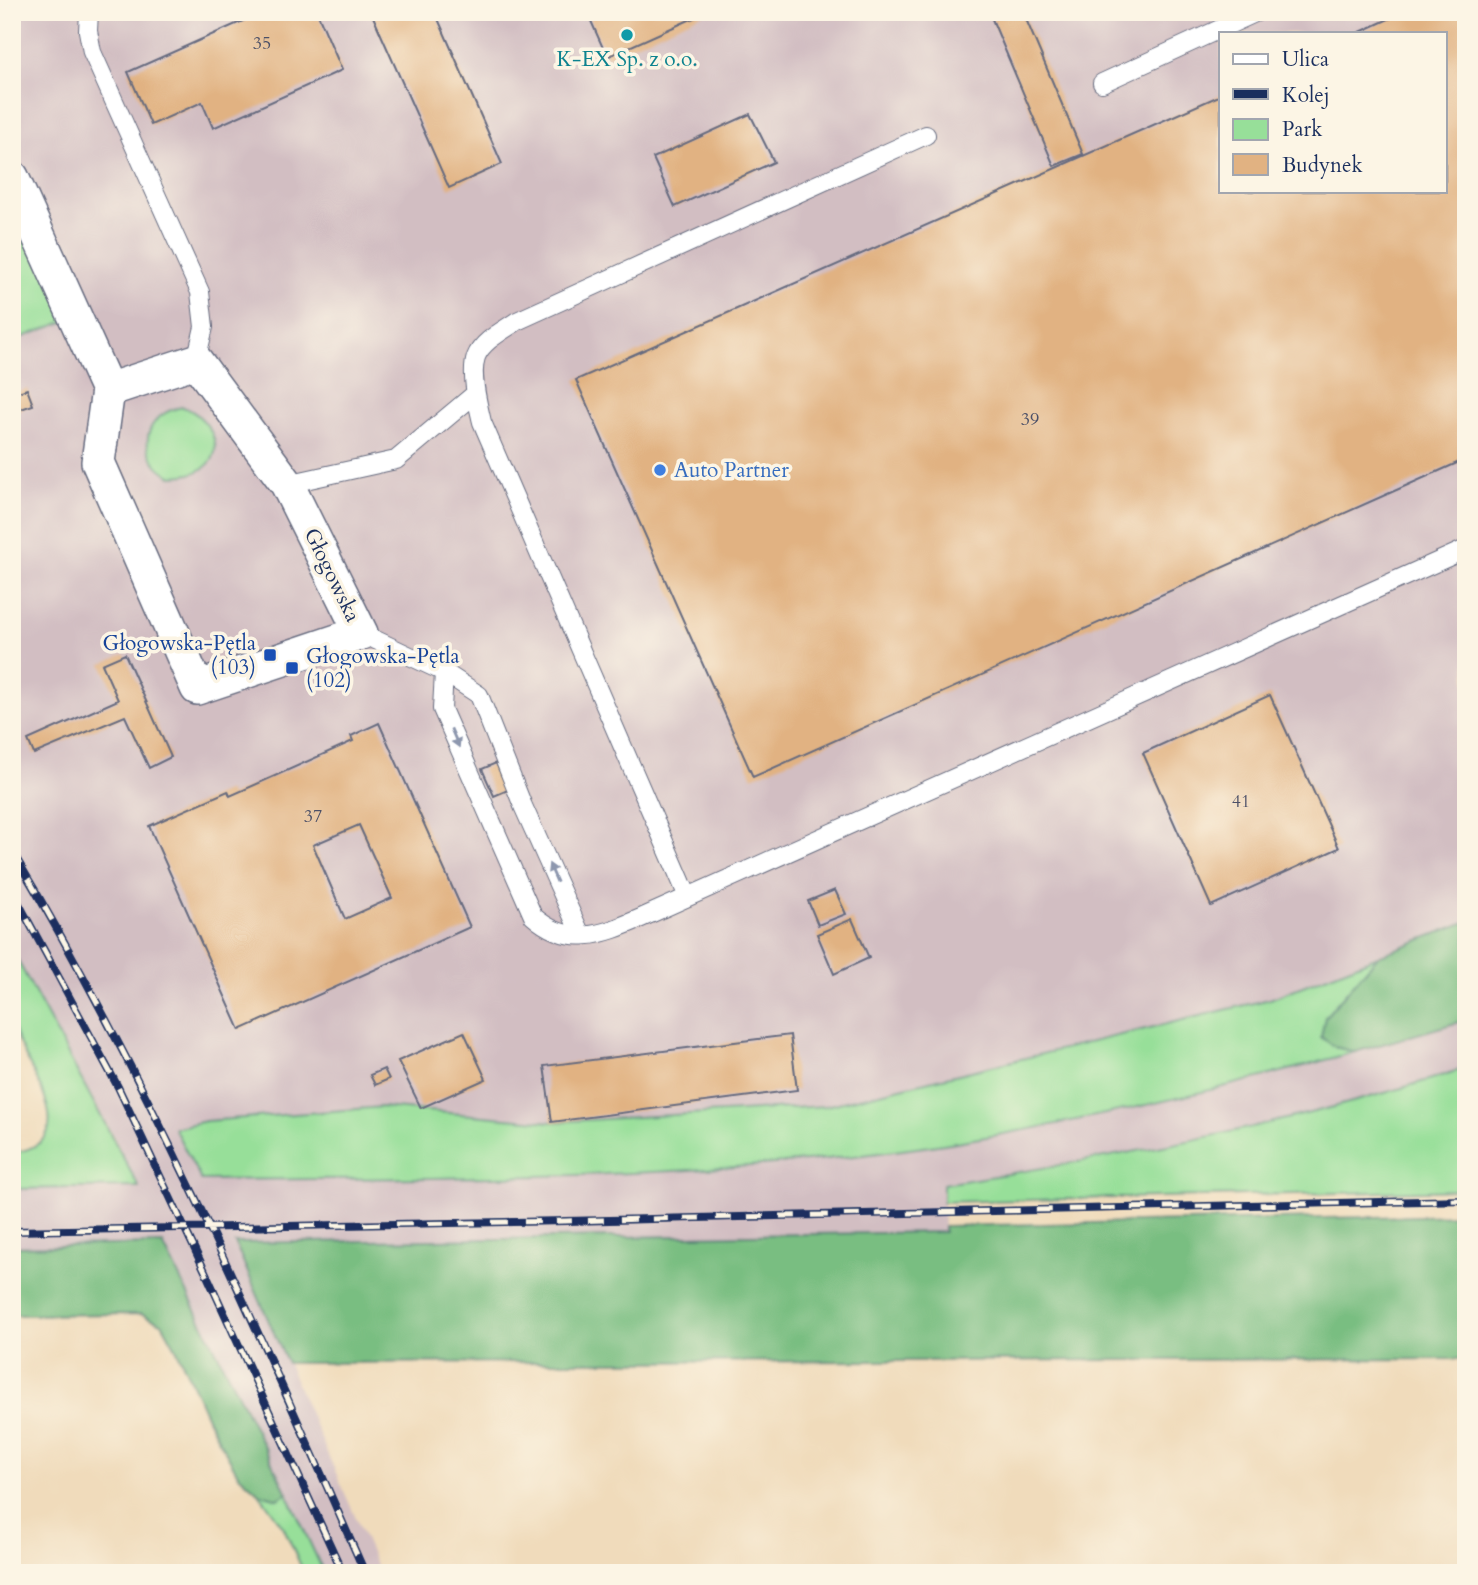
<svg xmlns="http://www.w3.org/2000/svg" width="1478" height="1585" font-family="Cardo,serif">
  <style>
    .industrial { fill: #d2bec2; fill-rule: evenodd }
    .green { fill: #97df99; stroke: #59877c; stroke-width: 2 }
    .forest { fill: #79be81; stroke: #4a7670; stroke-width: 2 }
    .building { fill: #e1b282; fill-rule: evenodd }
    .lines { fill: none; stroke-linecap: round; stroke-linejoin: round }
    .service-casing { stroke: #666b7f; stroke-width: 20 }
    .minor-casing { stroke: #666b7f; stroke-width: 36 }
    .service { stroke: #fff; stroke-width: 18 }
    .minor { stroke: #fff; stroke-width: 33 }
    .rail-casing { stroke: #1b2f5e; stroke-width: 8 }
    .rail { stroke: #fcf5e5; stroke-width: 5; stroke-dasharray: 16; stroke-linecap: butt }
    .oneway { fill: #8d97ae }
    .culture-dot { fill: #0f9aa8; stroke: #fcf5e5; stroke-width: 2.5 }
    .shop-dot { fill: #3f7fe0; stroke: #fcf5e5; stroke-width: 2.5 }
    .transit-dot { fill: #1a4fb4; stroke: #fcf5e5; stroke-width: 2.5 }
    .labels { text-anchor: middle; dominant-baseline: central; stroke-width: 7; stroke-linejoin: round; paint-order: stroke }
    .number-label { font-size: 18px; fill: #4c5067 }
    .culture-label { font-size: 21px; fill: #0d838f; stroke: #fcf5e5 }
    .shop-label { font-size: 21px; fill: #366cbe; stroke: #fcf5e5; text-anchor: start }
    .street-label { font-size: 21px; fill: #1b2f5e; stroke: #fcf5e5 }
    .transit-label { font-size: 21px; fill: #164399; stroke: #fcf5e5; text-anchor: end }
  </style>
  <rect width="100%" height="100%" fill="#fcf5e5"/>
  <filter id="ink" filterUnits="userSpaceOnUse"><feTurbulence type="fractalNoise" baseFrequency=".0143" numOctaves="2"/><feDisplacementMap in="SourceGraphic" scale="14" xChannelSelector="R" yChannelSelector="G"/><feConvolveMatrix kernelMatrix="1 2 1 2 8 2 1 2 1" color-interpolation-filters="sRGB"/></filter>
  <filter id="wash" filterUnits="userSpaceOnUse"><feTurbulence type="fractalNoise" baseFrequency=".00686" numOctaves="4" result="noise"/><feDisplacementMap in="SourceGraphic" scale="28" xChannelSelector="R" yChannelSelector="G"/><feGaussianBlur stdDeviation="1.57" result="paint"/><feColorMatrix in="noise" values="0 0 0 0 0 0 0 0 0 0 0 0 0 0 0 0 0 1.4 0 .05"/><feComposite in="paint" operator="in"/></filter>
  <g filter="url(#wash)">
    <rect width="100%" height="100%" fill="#f0dbbb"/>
    <path class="industrial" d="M12,12H1466V922L1270,999L826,1106L552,1122L382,1107L201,1180L575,1176L716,1168L943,1144L1255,1080L1466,1020V1068L1313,1113L1155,1148L943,1184L944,1232L235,1243L380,1573H324L244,1404L163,1244L12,1247V1189L138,1187L115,1139L12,950V341L75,318L12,177ZM1221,33H1445V191H1221Z"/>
    <path class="green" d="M12,177L75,318L12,341Z
      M183,407C206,414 230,450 204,468C194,475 183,476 171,476C167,473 161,470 158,466C135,440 153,411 183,407Z
      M12,950L139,1187L12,1189V1153C94,1141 17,1061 12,1021C9,998 12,973 12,950Z
      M1378,956L1325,1017L1335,1047L1355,1052C1220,1090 1083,1122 944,1144C698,1182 448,1177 201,1180L174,1128L206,1121L382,1107L552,1122L826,1106L1270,999Z
      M1466,1068V1190L943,1202V1184C1120,1157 1296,1124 1466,1068Z
      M259,1493L278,1499L287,1493L324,1573H304L284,1528Z"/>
    <path class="forest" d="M1466,922V1020L1355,1052L1335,1047L1321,1037L1325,1017L1378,956Z
      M1466,1215V1359L287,1363L235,1243L944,1232V1226Z
      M163,1244L287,1493L278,1499L259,1493L238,1474L208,1420L177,1350L162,1323L141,1314L12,1315V1247Z"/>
    <g id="blocks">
      <path class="building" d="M263,12H317L342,70L213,128L202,102L151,125L128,72Z
        M371,12H435L502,164L449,188Z
        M587,12H707L607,57Z
        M989,12H1023L1083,154L1054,166Z
        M1404,12H1466V459L753,777L576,380L1221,95V191H1445V33H1358Z
        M750,114L774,162L675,207L653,158Z
        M27,389L33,405L12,412V394Z
        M125,654L171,757L149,768L125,716L34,754L28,740L118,700L102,664Z
        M1270,695L1339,848L1211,906L1143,753Z
        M379,723L470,927L240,1030L149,826L228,791L230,796L353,741L351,736ZM359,825L392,898L345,919L313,845Z
        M496,763L508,790L494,796L482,769Z
        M835,890L846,914L818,925L808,901Z
        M852,919L869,958L834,974L817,934Z
        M464,1032L486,1079L421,1108L398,1061Z
        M790,1035L797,1090L552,1122L544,1066Z
        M384,1069L389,1079L375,1085L370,1075Z"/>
    </g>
  </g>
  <g filter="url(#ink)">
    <use href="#blocks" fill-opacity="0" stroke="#666b7f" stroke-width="2"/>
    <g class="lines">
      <g class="service-casing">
        <path id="service" d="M89,12L88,31L92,52L200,292L204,327L196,361
          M1102,83L1257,12
          M287,484L396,460L475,394
          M361,633L444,672L479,695L523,806L581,935
          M444,672L442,709L533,916C569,948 602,935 641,918L1466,549
          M688,897L482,422C478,405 470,374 476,357C482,341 504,330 517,321L926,135"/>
      </g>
      <g class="minor-casing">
        <path id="minor" d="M12,177L108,390L98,462L197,688L361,633L287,484L196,361L108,390"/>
      </g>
      <use href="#service" class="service"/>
      <use href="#minor" class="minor"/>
      <g class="rail-casing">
        <path id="rail" d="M12,851C149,1081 257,1328 365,1573
          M12,891L118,1087L204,1269L343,1573
          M12,1231L566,1221L1466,1200"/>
      </g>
      <use href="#rail" class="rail"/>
    </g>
    <defs><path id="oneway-solid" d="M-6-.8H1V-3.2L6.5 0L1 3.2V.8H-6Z" transform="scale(1.75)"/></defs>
    <g class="oneway">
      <use href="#oneway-solid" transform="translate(455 738) rotate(66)"/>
      <use href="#oneway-solid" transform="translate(553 873) rotate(-114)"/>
    </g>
  </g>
  <circle class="culture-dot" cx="627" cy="35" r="7"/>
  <circle class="shop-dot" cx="660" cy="470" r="7"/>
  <g class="transit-dot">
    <rect x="263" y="648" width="14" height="14" rx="3.5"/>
    <rect x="285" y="661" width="14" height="14" rx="3.5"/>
  </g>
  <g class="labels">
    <g class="number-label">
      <text x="262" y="43">35</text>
      <text x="1030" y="419">39</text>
      <text x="1241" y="801">41</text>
      <text x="313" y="816">37</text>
    </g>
    <g class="culture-label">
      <text x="627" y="59">K-EX Sp. z o.o.</text>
    </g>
    <g class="shop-label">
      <text x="674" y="470">Auto Partner</text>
    </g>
    <g class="street-label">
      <text transform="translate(332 575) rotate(64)">Głogowska</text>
    </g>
    <g class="transit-label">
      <text x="256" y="643">Głogowska-Pętla<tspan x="256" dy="24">(103)</tspan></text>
      <text x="306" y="656" text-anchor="start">Głogowska-Pętla<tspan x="306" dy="24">(102)</tspan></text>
    </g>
  </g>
  <rect width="1478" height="1585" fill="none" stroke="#fcf5e5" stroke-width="42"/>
  <rect x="1219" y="32" width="228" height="161" fill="#fcf5e5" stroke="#a2a6af" stroke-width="2"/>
  <rect x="1233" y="54" width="35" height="10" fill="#ffffff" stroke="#a2a6af" stroke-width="2"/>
  <text x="1282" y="66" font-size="21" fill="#1b2f5e">Ulica</text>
  <rect x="1233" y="89" width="35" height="10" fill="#1b2f5e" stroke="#a2a6af" stroke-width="2"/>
  <text x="1282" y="102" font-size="21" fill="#1b2f5e">Kolej</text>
  <rect x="1233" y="119" width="35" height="21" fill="#97df99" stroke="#a2a6af" stroke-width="2"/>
  <text x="1282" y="136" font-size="21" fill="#1b2f5e">Park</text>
  <rect x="1233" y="154" width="35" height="21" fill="#e1b282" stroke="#a2a6af" stroke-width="2"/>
  <text x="1282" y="172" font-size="21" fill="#1b2f5e">Budynek</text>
</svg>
